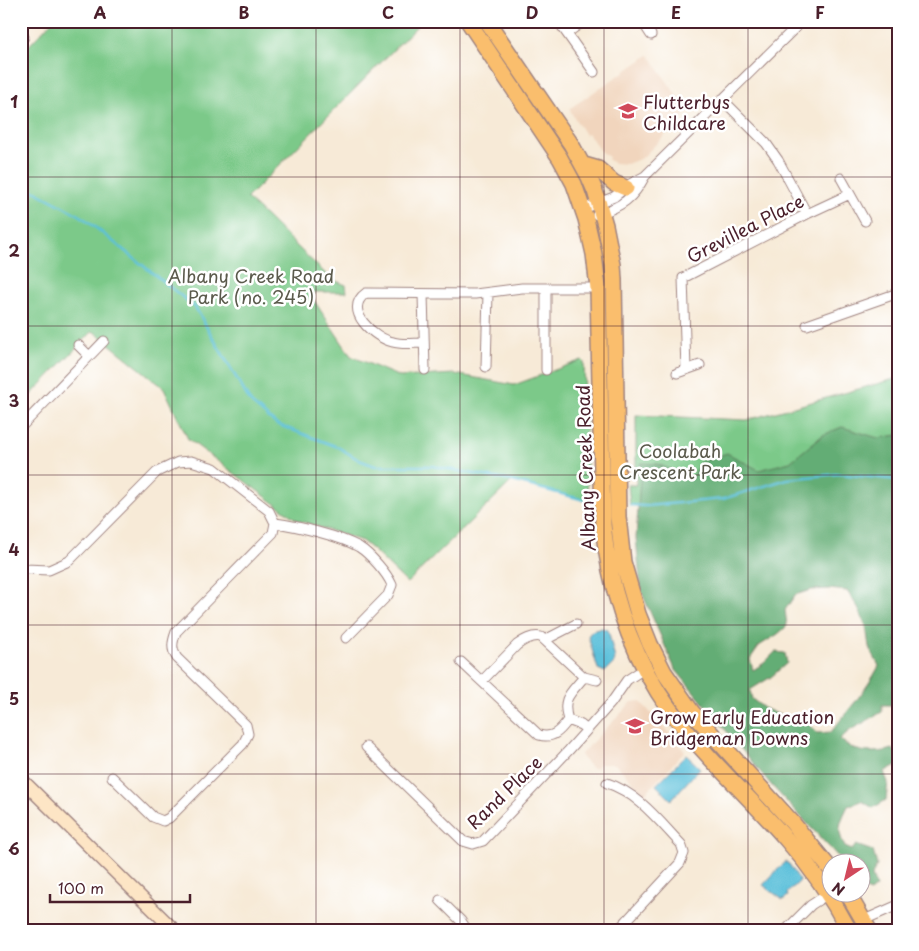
<svg xmlns="http://www.w3.org/2000/svg" width="919" height="951" font-family="'Playpen Sans',sans-serif">
  <style>
    .built { fill: #f1d5bd }
    .green { fill: #7bc989; stroke: #62745a }
    .forest { fill: #64ad75; stroke: #576650; fill-rule: evenodd }
    .water { fill: #5cc0da; stroke: #537082 }
    .lines { fill: none; stroke-linecap: round; stroke-linejoin: round }
    .stream { stroke: #5cc0da; stroke-width: 2.5 }
    .street-casing { stroke: #a08481; stroke-width: 11 }
    .secondary-casing { stroke: #a08481; stroke-width: 15 }
    .primary-casing { stroke: #a08481; stroke-width: 18 }
    .street { stroke: #fff; stroke-width: 9 }
    .secondary { stroke: #fde5c5; stroke-width: 12 }
    .primary { stroke: #fabe6d; stroke-width: 15 }
    .grid { fill: none; stroke: #4a1f2b; stroke-width: 1; stroke-opacity: 0.55 }
    .labels { text-anchor: middle; dominant-baseline: central; stroke-width: 5; stroke-linejoin: round; paint-order: stroke }
    .poi-label { font-size: 18px; fill: #4a1f2b; stroke: #fff; text-anchor: start }
    .street-label { font-size: 18px; fill: #4a1f2b; stroke: #fff }
    .park-label { font-size: 18px; fill: #5b5a4c; stroke: #fff }
    .neatline { fill: none; stroke: #4a1f2b; stroke-width: 2 }
    .grid-label { font-size: 16px; text-anchor: middle; font-weight: bold; fill: #4a1f2b }
  </style>
  <rect width="100%" height="100%" fill="#fff"/>
  <filter id="ink" filterUnits="userSpaceOnUse"><feTurbulence type="fractalNoise" baseFrequency=".02" numOctaves="2"/><feDisplacementMap in="SourceGraphic" scale="10" xChannelSelector="R" yChannelSelector="G"/><feConvolveMatrix kernelMatrix="1 2 1 2 8 2 1 2 1" color-interpolation-filters="sRGB"/></filter>
  <filter id="wash" filterUnits="userSpaceOnUse"><feTurbulence type="fractalNoise" baseFrequency=".0096" numOctaves="4" result="noise"/><feDisplacementMap in="SourceGraphic" scale="20" xChannelSelector="R" yChannelSelector="G"/><feGaussianBlur stdDeviation="1.12" result="paint"/><feColorMatrix in="noise" values="0 0 0 0 0 0 0 0 0 0 0 0 0 0 0 0 0 1.4 0 .05"/><feComposite in="paint" operator="in"/></filter>
  <g filter="url(#wash)">
    <rect width="100%" height="100%" fill="#f7ead7"/>
    <path class="built" d="M649,55L688,112L642,158L627,164L614,163L608,160L609,157L601,152L588,133L585,135L569,109Z
      M640,701L685,751L645,794L615,764H600L596,768H592L582,758L581,754L632,702Z"/>
    <path class="green" d="M52,21H422L247,198L331,279L346,285L347,292H316L311,296L351,356L400,377L455,374L514,385L582,360L584,362L588,501L512,481L407,583L373,550L362,541L297,520L188,439L164,388L93,331L21,405V54Z
      M898,378V480L646,506L630,505L628,485H636V415L747,420Z"/>
    <path class="forest" d="M842,427L878,438L898,435V703L894,697L892,705H882V712L849,731L840,739C855,754 873,754 893,749L898,756V764L884,772L888,782L886,800L873,808L862,801L848,806C840,823 836,829 845,847L852,850L856,845L873,851L877,865L872,875L876,887L870,892C857,889 862,874 862,864L844,863L772,786L675,669L641,591L636,538L641,463L657,464L693,478L699,463L727,453L759,470L790,462L823,435ZM829,589L847,591L857,606L866,626L869,647L879,666C866,691 848,710 831,732L817,733L808,723L791,720L764,708L752,699L750,690L771,677L787,663L785,653L775,652L764,663L753,670L750,659L759,646L778,634L787,626L785,610L795,595L811,590Z"/>
    <path class="water" d="M602,628L608,630L615,659L614,663L605,672L598,669L588,636L592,631Z
      M686,755L700,768L671,800L656,785Z
      M785,862L789,864L800,881L787,893L788,896L783,900L763,885Z"/>
    <g class="lines">
      <path class="stream" d="M21,184L81,216L195,307L251,403L276,424L338,447L359,460L375,466H432L512,481L588,501
        M630,505L646,506L723,499L787,479L838,474L898,480"/>
    </g>
  </g>
  <g filter="url(#ink)">
    <g class="lines">
      <g class="street-casing">
        <path id="street" d="M558,21L594,72
          M642,21L651,35
          M21,31L24,37
          M567,33L584,21
          M722,99L766,143L778,160L807,214
          M841,178L865,221
          M583,209L614,197L630,184L645,176
          M597,215C622,206 633,199 645,176L802,21
          M546,288V370
          M423,294L425,370
          M807,325L898,293
          M424,343C414,343 402,345 393,342C374,338 342,310 366,293L475,294L522,288H598
          M78,345L89,356
          M486,367L488,293
          M686,370L683,278L807,214L850,194
          M677,373L700,365
          M21,427L104,341
          M275,523C297,526 340,536 359,547C370,554 387,573 392,585L388,595L346,638
          M21,567L25,569L49,570L69,561L157,472L178,462L191,461L214,468L269,511L275,523L273,533L176,632C172,643 171,649 177,658L246,725L248,734L243,744L169,818L163,821L153,817L112,777
          M545,640L576,624
          M461,662L539,735C553,739 560,731 568,720
          M584,677L597,680
          M482,681L517,645C524,640 532,635 541,637L584,677C571,693 561,698 568,720
          M568,720L581,725L587,730
          M366,747L463,841L473,844L483,841L569,750L611,703L627,680L647,667
          M607,783C638,793 659,821 681,844L684,853L680,863L618,930
          M440,900L461,921L467,930
          M864,920L898,905
          M786,930L811,905L828,894"/>
      </g>
      <g class="secondary-casing">
        <path id="secondary" d="M21,779L174,930"/>
      </g>
      <g class="primary-casing">
        <path id="primary" d="M468,21L560,158L574,184L586,219L594,254L598,288L603,525C609,584 626,640 658,692C693,747 744,790 787,840C811,867 832,898 849,930
          M487,21L571,144L589,177L595,191L605,225L613,265L614,280L618,517L623,562L638,614L650,644L664,672L692,712L791,821L832,871
          M584,165L598,169L614,183L626,188
          M848,894L869,930"/>
      </g>
      <use href="#street" class="street"/>
      <use href="#secondary" class="secondary"/>
      <use href="#primary" class="primary"/>
    </g>
  </g>
  <path class="grid" d="M172,21V930M316,21V930M460,21V930M604,21V930M748,21V930M21,177H898M21,326H898M21,475H898M21,625H898M21,774H898"/>
  <defs>
    <g id="school-bare" transform="scale(1.5)"><path d="M0-5L7-2L0 1L-7-2ZM-4 1L0 2.5L4 1V4Q0 6-4 4Z" fill="#d1495b" stroke="#fff" stroke-width="2.5" paint-order="stroke"/></g>
  </defs>
  <g fill-rule="evenodd">
    <use href="#school-bare" x="628" y="111"/>
    <use href="#school-bare" x="635" y="726"/>
  </g>
  <g class="labels">
    <g class="poi-label">
      <text x="643" y="101">Flutterbys<tspan x="643" dy="21">Childcare</tspan></text>
      <text x="650" y="716">Grow Early Education<tspan x="650" dy="21">Bridgeman Downs</tspan></text>
    </g>
    <g class="street-label">
      <text transform="translate(745 228) rotate(-27)">Grevillea Place</text>
      <text transform="translate(585 468) rotate(-92)">Albany Creek Road</text>
      <text transform="translate(504 792) rotate(-44)">Rand Place</text>
    </g>
    <g class="park-label">
      <text x="251" y="275">Albany Creek Road<tspan x="251" dy="21">Park (no. 245)</tspan></text>
      <text x="680" y="450">Coolabah<tspan x="680" dy="21">Crescent Park</tspan></text>
    </g>
  </g>
  <rect width="919" height="951" fill="none" stroke="#fff" stroke-width="55"/>
  <g transform="translate(846 878) rotate(215)"><circle r="24" fill="#ffffff" stroke="#b7a5aa"/>
  <path d="M0-4L9 19L0 12L-9 19Z" fill="#d1495b"/>
  <text y="-8" font-size="14" font-weight="bold" text-anchor="middle" fill="#4a1f2b">N</text>
  </g>
  <path d="M50 894v8h140v-8" fill="none" stroke="#4a1f2b" stroke-width="2.5"/>
  <text x="58" y="894" font-size="15" fill="#4a1f2b" stroke="#ffffff" stroke-width="4" paint-order="stroke">100 m</text>
  <rect x="28" y="28" width="864" height="896" class="neatline"/>
  <g class="grid-label">
    <text x="100" y="19">A</text>
    <text x="244" y="19">B</text>
    <text x="388" y="19">C</text>
    <text x="532" y="19">D</text>
    <text x="676" y="19">E</text>
    <text x="820" y="19">F</text>
    <text x="14" y="108">1</text>
    <text x="14" y="257">2</text>
    <text x="14" y="407">3</text>
    <text x="14" y="556">4</text>
    <text x="14" y="705">5</text>
    <text x="14" y="855">6</text>
  </g>
</svg>
